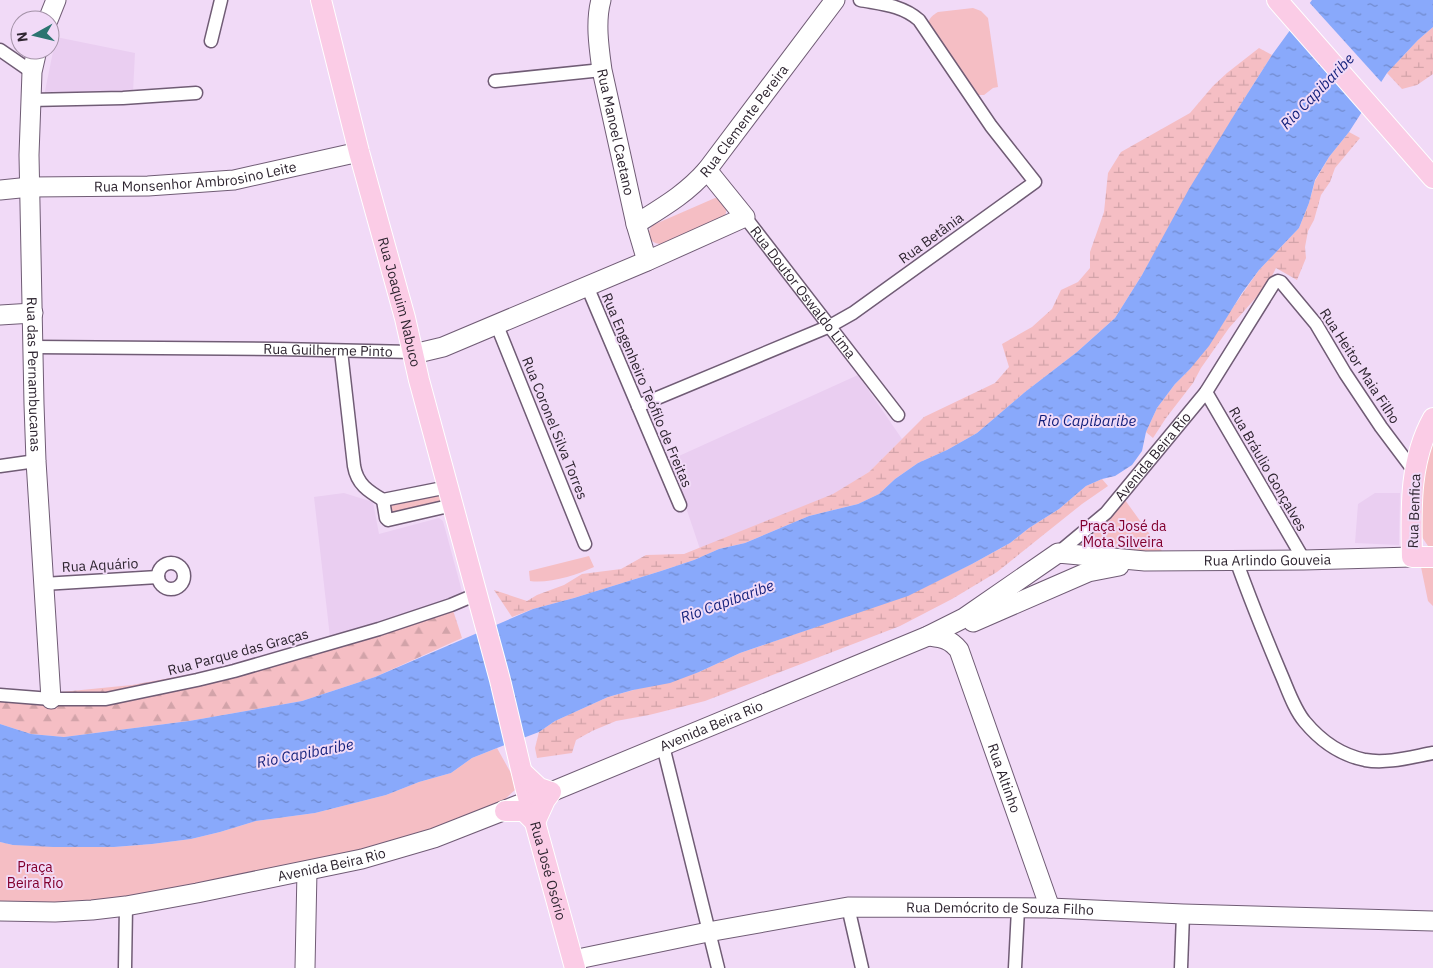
<svg xmlns="http://www.w3.org/2000/svg" width="1433" height="968" font-family="'IBM Plex Sans',sans-serif">
  <style>
    .built { fill: #eacef1 }
    .forest { fill: url(#forest-firs) }
    .wetland { fill: url(#wetland-marsh) }
    .park { fill: #f5bec4 }
    .water { fill: url(#water-ripples) }
    .pier { fill: #f1daf7 }
    .lines { fill: none; stroke-linecap: round; stroke-linejoin: round }
    .street-casing { stroke: #705c75; stroke-width: 15 }
    .secondary-casing { stroke: #705c75; stroke-width: 21 }
    .primary-casing { stroke: #fff; stroke-width: 22 }
    .street { stroke: #fff; stroke-width: 12 }
    .secondary { stroke: #fff; stroke-width: 19 }
    .primary { stroke: #fbcce6; stroke-width: 20 }
    .labels { text-anchor: middle; dominant-baseline: central; stroke-width: 4; stroke-linejoin: round; paint-order: stroke }
    .street-label { font-size: 14px; fill: #2e2530; stroke: #f1daf7 }
    .park-label { font-size: 14px; fill: #82002e; stroke: #f1daf7 }
    .water-label { font-size: 15px; font-style: italic; fill: #101e7a; stroke: #f1daf7 }
  </style>
  <defs>
    <pattern id="forest-firs" width="22" height="20" patternUnits="userSpaceOnUse" patternTransform="scale(1.25)"><rect width="22" height="20" fill="#f5bec4"/><path d="M5 1l3.5 6h-7zM16 11l3.5 6h-7z" fill="#d2a3a9"/></pattern>
    <pattern id="wetland-marsh" width="20" height="14" patternUnits="userSpaceOnUse" patternTransform="scale(1.25)"><rect width="20" height="14" fill="#f5bec4"/><path d="M1 5h8M5 5V1M11 12h8M15 12V8" fill="none" stroke="#d2a3a9"/></pattern>
    <pattern id="water-ripples" width="26" height="14" patternUnits="userSpaceOnUse" patternTransform="scale(1.25)"><rect width="26" height="14" fill="#89a9fb"/><path d="M2 4q2-2 4 0t4 0M15 11q2-2 4 0t4 0" fill="none" stroke="#7089cc"/></pattern>
  </defs>
  <rect width="100%" height="100%" fill="#f1daf7"/>
  <path class="built" d="M56,37L135,53L133,92L44,96Z
    M858,375L902,439L869,472L834,494L700,549L670,460Z
    M344,493L373,502L379,534L439,518L443,521L463,595L330,637L314,497Z
    M1375,493H1400L1399,545L1355,543L1358,504Z"/>
  <path class="forest" d="M450,601L462,638L375,677L302,701L189,721L64,737L31,734L0,724V690L51,693L132,685L208,671L366,627Z"/>
  <path class="wetland" d="M1433,27V74L1417,85L1402,89L1387,73L1418,40Z
    M1259,48L1272,55L1239,107L1142,275L1115,318L1077,352L1025,392L977,433L947,450L918,463L895,479L879,494L858,504L809,516L745,543L719,549L694,560L661,571L574,598L533,609L512,617L494,590L527,601L537,595L564,585L582,574L621,569L646,555L684,554L833,494L869,472L924,417L995,383L1009,367L1002,344L1032,327L1052,309L1061,290L1078,282L1090,268V252L1104,212L1108,173L1121,152L1190,113L1213,86L1227,73Z
    M1349,132L1360,138L1335,168L1330,182L1321,195L1314,220L1308,231L1305,247L1306,258L1297,280L1276,268L1268,284L1229,328L1201,368L1193,383L1166,418L1153,438L1146,432L1157,408L1175,384L1190,369L1259,270L1299,228L1309,203L1315,181L1329,157Z
    M1102,479L1108,486L1082,504L997,572L952,599L900,626L705,701L649,715L616,721L592,731L576,740L572,753L537,758L535,748L539,732L555,721L608,697L699,672L740,653L908,595L972,564L1010,543L1029,528L1059,509L1086,486Z"/>
  <path class="park" d="M973,8L981,11L988,18L998,87L993,88L984,95H977L928,23C930,17 933,15 938,12Z
    M715,198L720,199C725,205 728,208 725,216L663,244C650,245 644,234 653,225Z
    M1433,429V549L1428,546L1422,537L1417,500Z
    M448,487L453,505L391,516L387,501Z
    M1125,500L1164,554L1075,547L1111,516Z
    M589,556L594,567C577,575 548,584 530,581L529,571Z
    M1433,565V606L1428,601L1421,567V566Z
    M497,748L517,784L516,789L504,800L433,831L394,844L210,882L111,899L72,903H0V842L13,845L114,847L152,844L191,839L220,832L256,821L315,813L386,795L419,782L451,773L472,758Z"/>
  <path class="water" d="M1312,0H1433V27L1418,40L1387,73L1349,132L1329,157L1315,180L1309,203L1299,228L1259,270L1242,293L1209,346L1190,369L1175,384L1157,408L1146,432L1142,451L1132,465L1115,476L1102,479L1086,486L1059,509L1029,528L1010,543L972,564L908,596L740,653L699,672L670,683L633,690L608,697L555,721L539,732L497,748L472,758L451,773L419,782L386,795L315,813L256,821L220,832L191,839L152,844L114,847H53L13,845L0,842V724L31,734L64,737L189,721L302,701L375,677L533,609L574,598L661,571L694,560L719,549L745,543L809,516L858,504L879,494L895,479L918,463L947,450L977,433L1025,392L1077,352L1115,318L1142,275L1189,189L1239,107L1272,55Z"/>
  <path class="pier" d="M1308,1L1383,84L1364,113L1288,28Z"/>
  <g class="lines">
    <g class="street-casing">
      <g id="street">
        <path d="M211,41L221,0"/>
        <path d="M0,50L32,72"/>
        <path d="M495,81L602,70"/>
        <path d="M30,100L123,98L196,93"/>
        <path id="s1" d="M745,217L898,415"/>
        <path d="M587,286L680,505"/>
        <path d="M496,323L585,544"/>
        <path id="s2" d="M34,347L279,349L412,352"/>
        <path d="M341,351L354,466C357,484 368,491 383,500L448,487"/>
        <path d="M1206,392L1304,560"/>
        <path d="M638,406L830,326L853,313L1035,182L991,126L919,20C902,5 881,4 860,0"/>
        <path d="M0,466L36,461"/>
        <path d="M383,500L386,518L388,520L453,505"/>
        <path id="s3" d="M1058,553L1106,513L1206,392L1274,283L1278,281L1281,282L1316,324L1345,373L1381,427L1414,471"/>
        <path d="M1236,560C1250,599 1265,636 1281,674C1288,690 1294,709 1305,722C1320,740 1341,755 1365,760C1387,764 1411,757 1433,753"/>
        <circle cx="171" cy="576" r="13"/>
        <path d="M43,584L158,577"/>
        <path d="M0,695L51,699H106L197,680L234,671L379,629L451,605L477,594"/>
        <path d="M663,746L718,968"/>
        <path d="M848,907L862,968"/>
        <path d="M125,968L126,906"/>
        <path d="M1015,968L1018,909"/>
        <path d="M1181,968L1183,914"/>
      </g>
    </g>
    <g class="secondary-casing">
      <g id="secondary">
        <path id="s4" d="M601,0C595,22 599,48 602,70L636,224L647,261"/>
        <path d="M48,20L56,0"/>
        <path id="s5" d="M37,50L32,72L29,155L34,404L36,461L51,699"/>
        <path id="s6" d="M0,190L30,187L148,186L234,180L359,152"/>
        <path id="s7" d="M636,224C663,207 686,194 707,170L835,0"/>
        <path d="M0,315L33,313"/>
        <path d="M412,352H422L443,347L647,261L745,217L707,170"/>
        <path d="M973,622L1088,572L1119,566"/>
        <path id="s8" d="M928,636C942,638 949,638 959,650L1050,908"/>
        <path id="s9" d="M0,911L55,912L92,910L126,906L197,893L362,859L434,838L551,792L928,636L964,618L1058,553L1145,561L1304,560L1412,557"/>
        <path id="s10" d="M573,960L708,932L848,907L1050,908L1183,914L1433,921"/>
        <path d="M305,968L307,871"/>
      </g>
    </g>
    <g class="primary-casing">
      <g id="primary">
        <path id="s11" d="M321,0L359,152L405,318L419,380L500,680L525,786L575,968"/>
        <path d="M1277,0L1433,178"/>
        <path d="M1433,418C1409,461 1411,509 1412,557H1433"/>
        <path d="M505,811H524L535,822L545,800L551,792L539,788L522,772"/>
      </g>
    </g>
    <use href="#street" class="street"/>
    <use href="#secondary" class="secondary"/>
    <use href="#primary" class="primary"/>
  </g>
  <g class="labels">
    <g class="street-label">
      <text stroke="none"><textPath href="#s7" startOffset="151">Rua Clemente Pereira</textPath></text>
      <text stroke="none"><textPath href="#s4" startOffset="134">Rua Manoel Caetano</textPath></text>
      <text stroke="none"><textPath href="#s6" startOffset="196">Rua Monsenhor Ambrosino Leite</textPath></text>
      <text transform="translate(931 238) rotate(-36)">Rua Betânia</text>
      <text stroke="none"><textPath href="#s1" startOffset="95">Rua Doutor Oswaldo Lima</textPath></text>
      <text stroke="none"><textPath href="#s11" startOffset="312">Rua Joaquim Nabuco</textPath></text>
      <text stroke="none"><textPath href="#s2" startOffset="294">Rua Guilherme Pinto</textPath></text>
      <text transform="translate(1360 366) rotate(57)">Rua Heitor Maia Filho</text>
      <text stroke="none"><textPath href="#s5" startOffset="325">Rua das Pernambucanas</textPath></text>
      <text transform="translate(647 390) rotate(67)">Rua Engenheiro Teófilo de Freitas</text>
      <text transform="translate(555 428) rotate(68)">Rua Coronel Silva Torres</text>
      <text stroke="none"><textPath href="#s3" startOffset="136">Avenida Beira Rio</textPath></text>
      <text transform="translate(1268 469) rotate(60)">Rua Bráulio Gonçalves</text>
      <text transform="translate(1414 511) rotate(-88)">Rua Benfica</text>
      <text stroke="none"><textPath href="#s9" startOffset="1340">Rua Arlindo Gouveia</textPath></text>
      <text transform="translate(100 565) rotate(-3)">Rua Aquário</text>
      <text transform="translate(238 652) rotate(-15)">Rua Parque das Graças</text>
      <text stroke="none"><textPath href="#s9" startOffset="741">Avenida Beira Rio</textPath></text>
      <text stroke="none"><textPath href="#s8" startOffset="171">Rua Altinho</textPath></text>
      <text stroke="none"><textPath href="#s9" startOffset="336">Avenida Beira Rio</textPath></text>
      <text stroke="none"><textPath href="#s11" startOffset="900">Rua José Osório</textPath></text>
      <text stroke="none"><textPath href="#s10" startOffset="432">Rua Demócrito de Souza Filho</textPath></text>
    </g>
    <g class="park-label">
      <text x="1123" y="526">Praça José da<tspan x="1123" dy="16">Mota Silveira</tspan></text>
      <text x="35" y="867">Praça<tspan x="35" dy="16">Beira Rio</tspan></text>
    </g>
    <g class="water-label">
      <text transform="translate(1317 91) rotate(-46)">Rio Capibaribe</text>
      <text x="1087" y="420">Rio Capibaribe</text>
      <text transform="translate(727 601) rotate(-20)">Rio Capibaribe</text>
      <text transform="translate(305 753) rotate(-11)">Rio Capibaribe</text>
    </g>
  </g>
  <g transform="translate(35 35) rotate(262)"><circle r="24" fill="#f1daf7" stroke="#a392a7"/>
  <path d="M0-4L9 19L0 12L-9 19Z" fill="#2b7470"/>
  <text y="-8" font-size="14" font-weight="bold" text-anchor="middle" fill="#2e2530">N</text>
  </g>
</svg>
